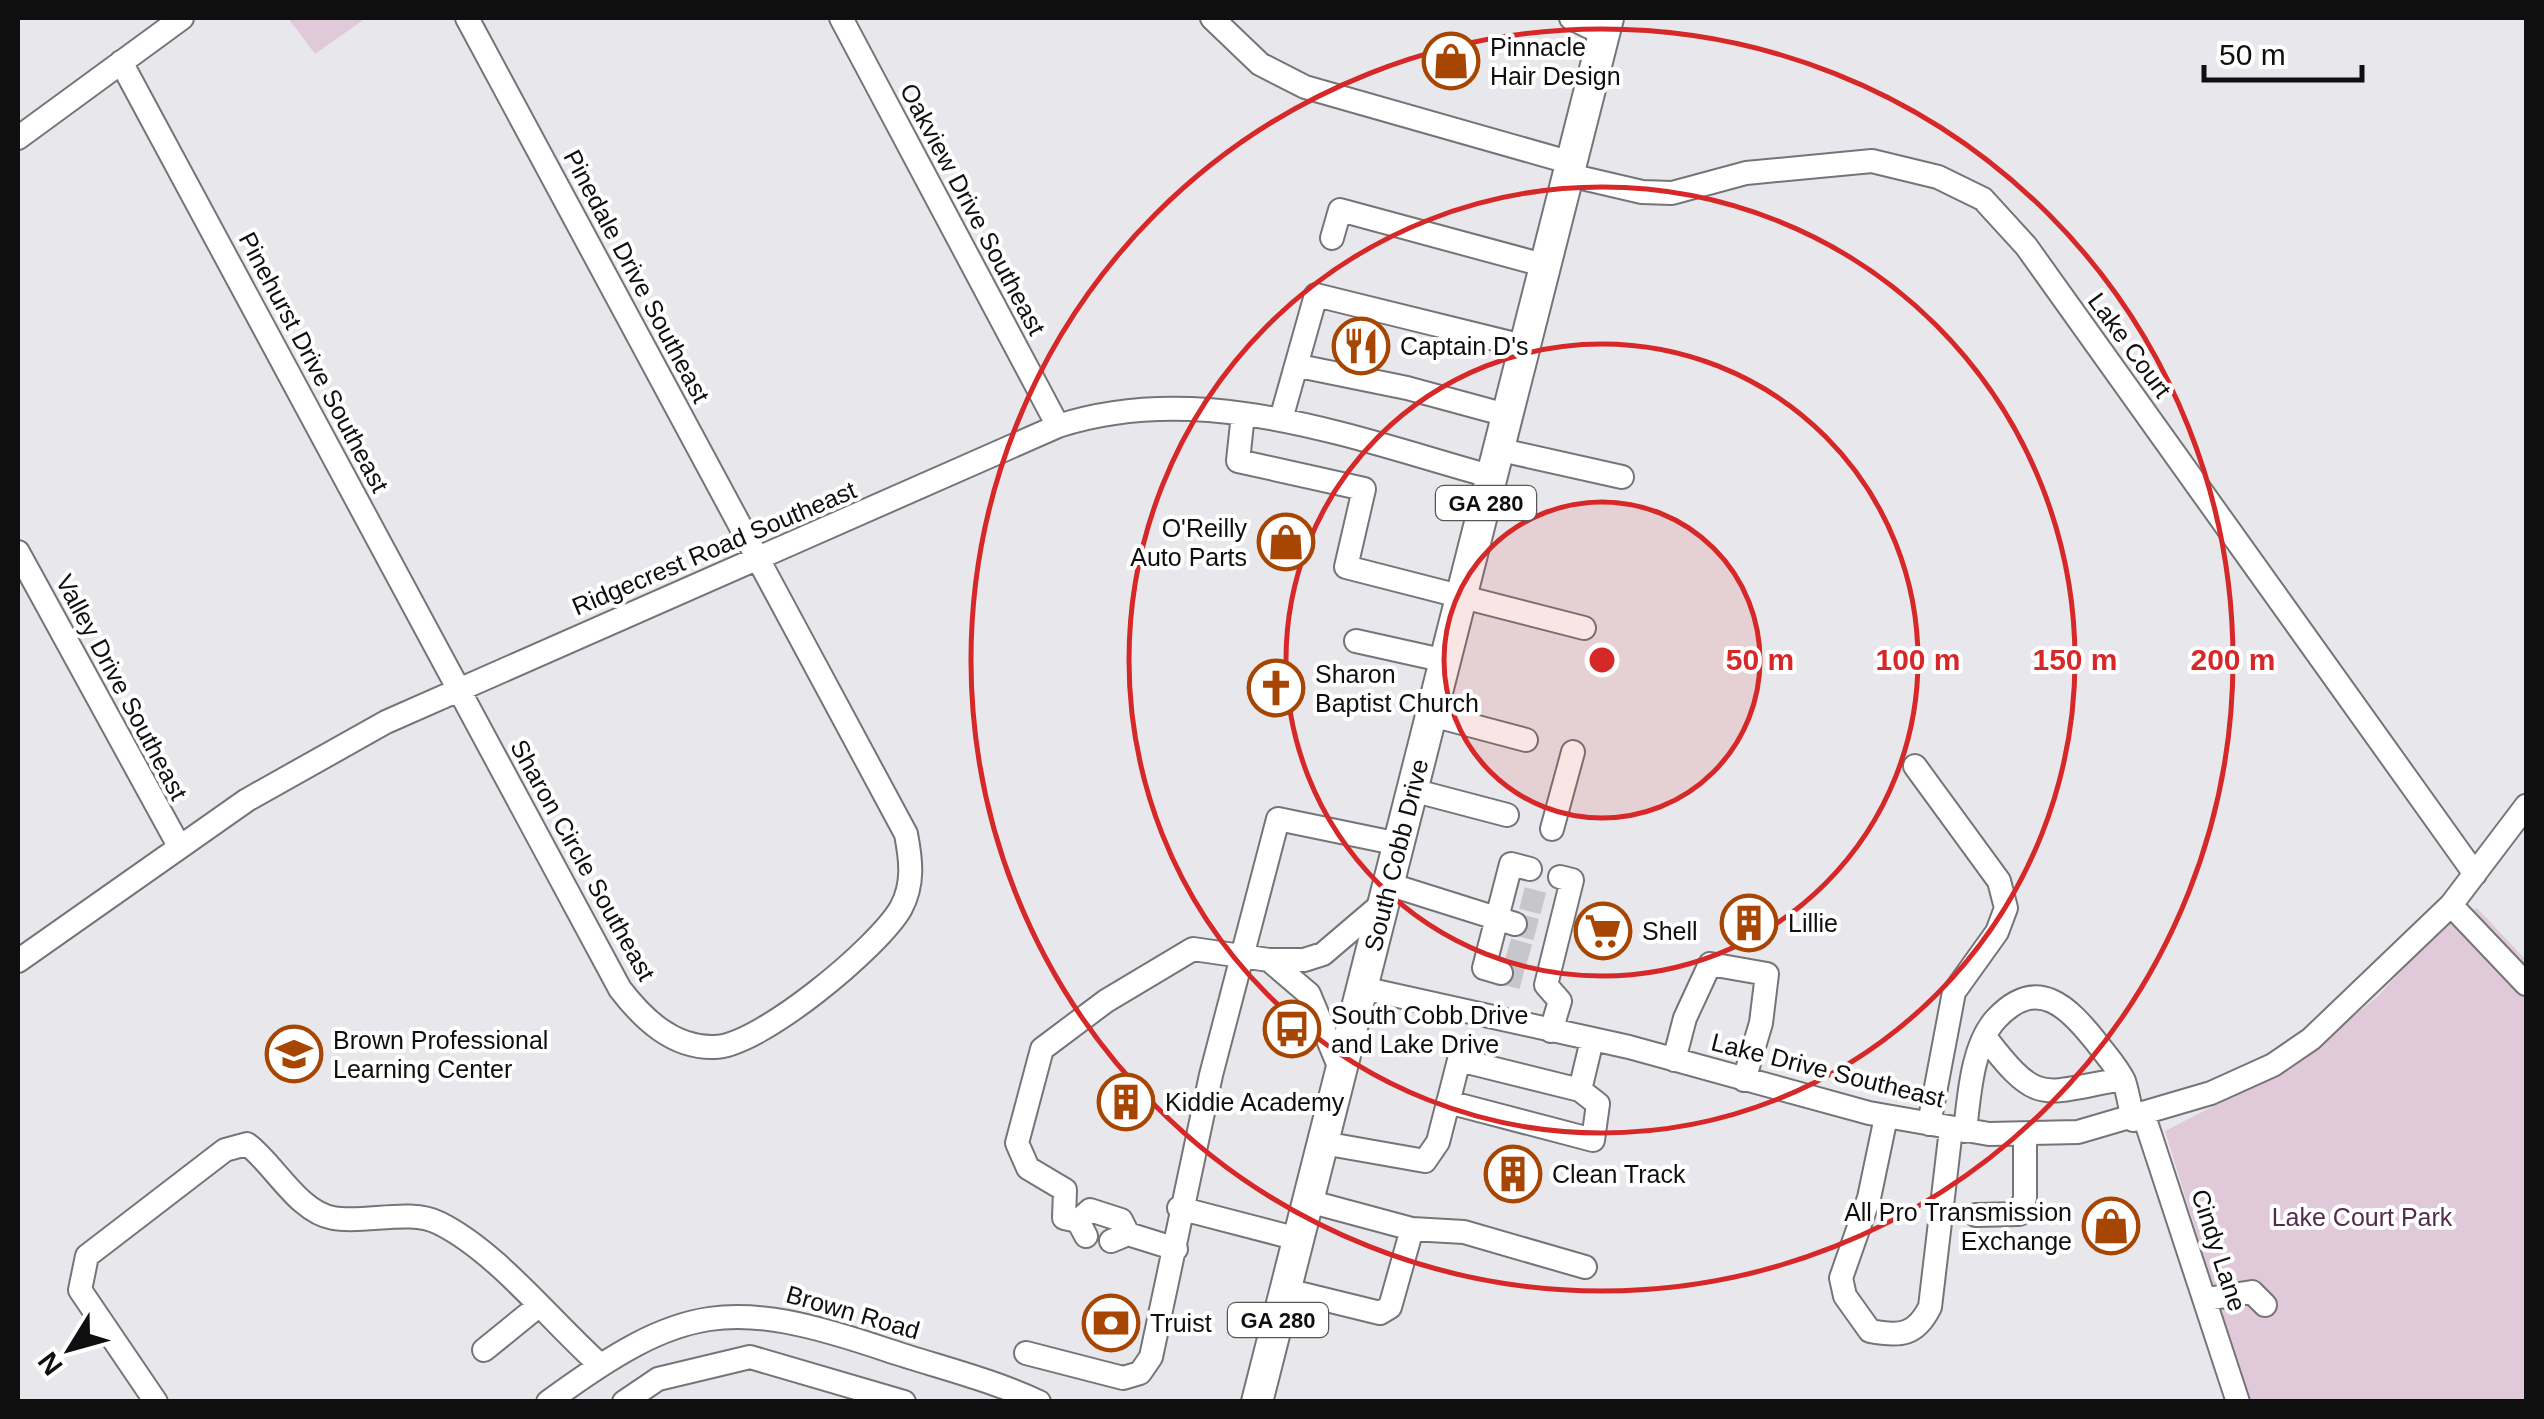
<svg xmlns="http://www.w3.org/2000/svg" width="2544" height="1419" font-family="Helvetica,sans-serif">
  <style>
    .green { fill: #e0cada }
    .lines { fill: none; stroke-linecap: round; stroke-linejoin: round }
    .minor-tunnel { stroke: #c7c7cb; stroke-width: 22; stroke-dasharray: 22 11; stroke-linecap: butt }
    .minor-casing { stroke: #757478; stroke-width: 26 }
    .major-casing { stroke: #757478; stroke-width: 34 }
    .minor { stroke: #fff; stroke-width: 22 }
    .major { stroke: #fff; stroke-width: 30 }
    .ring { fill: none; stroke: #d62828; stroke-width: 5 }
    .labels { text-anchor: middle; dominant-baseline: central; stroke-width: 8; stroke-linejoin: round; paint-order: stroke }
    .shield { fill: #fff; stroke: #575758; stroke-width: 2.5 }
    .shield-label { font-size: 22px; font-weight: bold; fill: #0f0f10 }
    .poi-label { font-size: 25px; fill: #0f0f10; stroke: #fff; text-anchor: start }
    .street-label { font-size: 25px; fill: #0f0f10; stroke: #fff }
    .park-label { font-size: 25px; fill: #532b4b; stroke: #fff }
    .centre { fill: #d62828; stroke: #fff; stroke-width: 5 }
    .ring-label { font-size: 30px; text-anchor: middle; font-weight: bold; fill: #d62828; stroke: #fff; stroke-width: 8; stroke-linejoin: round; paint-order: stroke }
  </style>
  <rect width="100%" height="100%" fill="#e8e8ec"/>
  <path class="green" d="M288,18H366L315,54Z
    M2477,908L2526,960V1401H2248L2165,1131L2297,1063L2378,996L2442,925Z"/>
  <g class="lines">
    <path class="minor-tunnel" d="M1522,898L1553,906
      M1515,924L1546,932
      M1508,949L1539,958
      M1501,973L1533,981"/>
    <g class="minor-casing">
      <path id="minor" d="M841,18L1058,426
        M1212,18L1260,64L1305,87L1572,163
        M1571,18L1604,34
        M121,62L620,989C643,1019 673,1048 714,1047C759,1047 879,947 901,908C914,884 911,860 906,834L467,18
        M18,138L182,18
        M1569,175L1642,192L1672,193L1746,173L1872,161L1938,177L1983,199L2026,246L2475,874
        M1332,238L1340,210L1547,266
        M1299,366L1407,388L1510,416
        M1243,414L1238,461L1364,489L1346,567L1584,628
        M1281,419L1316,295L1527,347
        M1501,450L1622,477
        M18,552L179,846
        M1356,641L1446,661
        M1432,715L1526,740
        M1915,766L1999,881L2006,908L1997,932L1954,992L1929,1124
        M1412,790L1507,815
        M1552,829L1573,752
        M1388,884L1515,924
        M2451,905L2526,984
        M1269,960L1309,994L1341,1071
        M18,961L247,800L386,722L1058,426C1203,379 1352,438 1493,477
        M1501,973L1484,968L1511,864L1530,869
        M1362,988L1629,1047L1869,1113L1989,1134L2078,1132L2211,1093L2273,1065L2311,1039L2451,905L2526,806
        M1551,1031L1560,1001L1546,985L1572,880L1560,877
        M1985,1037C2039,1107 2040,1093 2123,1079
        M1674,1060L1685,1018L1710,964L1767,974L1761,1023L1744,1080
        M1448,1102L1593,1140L1598,1104L1580,1090
        M2144,1116L2238,1402
        M1886,1117L1869,1198L1841,1278L1845,1296L1870,1331C1901,1337 1916,1335 1930,1307L1951,1129
        M1965,1131C1969,1097 1972,1045 1996,1019C2038,974 2069,1008 2097,1043C2106,1055 2118,1068 2124,1081C2128,1093 2130,1107 2133,1120
        M1323,1143L1425,1161L1438,1142L1459,1060L1580,1090L1592,1040
        M1179,1208L1298,1239
        M1976,1215L2019,1214L2025,1198V1135
        M1078,1221L1090,1210L1121,1220L1128,1234
        M1412,1229L1464,1232L1585,1267
        M1086,1236L1078,1221L1064,1218L1065,1190L1028,1168L1017,1143L1042,1049L1106,1001L1193,949L1269,960H1304L1323,954L1384,902
        M1111,1241L1128,1234L1176,1249
        M1286,1290L1380,1313L1390,1307L1412,1229L1308,1201
        M2207,1299L2252,1292L2265,1305
        M484,1350L537,1307
        M1026,1353L1123,1378L1140,1373L1151,1357L1211,1075L1278,819L1399,844
        M156,1402L80,1290L87,1256L225,1150L247,1144C274,1164 298,1212 333,1218C365,1224 410,1208 439,1223C496,1251 550,1320 599,1364
        M548,1402C683,1303 730,1297 887,1350C938,1367 990,1379 1039,1402
        M624,1402L658,1379L750,1357L904,1402"/>
    </g>
    <g class="major-casing">
      <path id="major" d="M1257,1402L1608,18"/>
    </g>
    <use href="#minor" class="minor"/>
    <use href="#major" class="major"/>
  </g>
  <circle cx="1602" cy="660" r="158" fill="#d62828" fill-opacity=".12"/>
  <g class="ring">
    <circle cx="1602" cy="660" r="158"/>
    <circle cx="1602" cy="660" r="316"/>
    <circle cx="1602" cy="660" r="473"/>
    <circle cx="1602" cy="660" r="631"/>
  </g>
  <defs>
    <g id="shop-ring" transform="scale(2.875)"><circle r="9.5" fill="#fff" stroke="#a74503" stroke-width="1.5"/><path d="M-5-2.5h2.3a2.7 3.5 0 0 1 5.4 0H5L5.5 6h-11ZM-1.5-2.5h3a1.5 2.3 0 0 0-3 0Z" fill="#a74503"/></g>
    <g id="restaurant-ring" transform="scale(2.875)"><circle r="9.5" fill="#fff" stroke="#a74503" stroke-width="1.5"/><path d="M-5-6h1v4h1v-4h1v4h1v-4h1v5L-1.5 .5V6h-2V.5L-5-1ZM5-6V6H3V1.5H1.5Q1.5-4 5-6Z" fill="#a74503"/></g>
    <g id="church-ring" transform="scale(2.875)"><circle r="9.5" fill="#fff" stroke="#a74503" stroke-width="1.5"/><path d="M-1.2-6h2.4v3.5h3.3v2.4h-3.3V6h-2.4V-.1h-3.3v-2.4h3.3Z" fill="#a74503"/></g>
    <g id="building-ring" transform="scale(2.875)"><circle r="9.5" fill="#fff" stroke="#a74503" stroke-width="1.5"/><path d="M-4-6H4V6H1V3H-1V6H-4ZM-2.5-4.3h1.7v1.8h-1.7ZM.8-4.3h1.7v1.8H.8ZM-2.5-1h1.7V.8h-1.7ZM.8-1h1.7V.8H.8Z" fill="#a74503"/></g>
    <g id="supermarket-ring" transform="scale(2.875)"><circle r="9.5" fill="#fff" stroke="#a74503" stroke-width="1.5"/><path d="M-6-5.5h2.5l.6 2H6L4.5 2H-2.5L-4.4-4H-6ZM-1.5 3.2a1.3 1.3 0 1 0 .1 0ZM3 3.2a1.3 1.3 0 1 0 .1 0Z" fill="#a74503"/></g>
    <g id="bus-ring" transform="scale(2.875)"><circle r="9.5" fill="#fff" stroke="#a74503" stroke-width="1.5"/><path d="M-5-6H5V4H4V6H2V4H-2V6H-4V4H-5ZM-3.5-4V0h7V-4ZM-3.5 1.2v1.5H-2V1.2ZM2 1.2v1.5H3.5V1.2Z" fill="#a74503"/></g>
    <g id="school-ring" transform="scale(2.875)"><circle r="9.5" fill="#fff" stroke="#a74503" stroke-width="1.5"/><path d="M0-5L7-2L0 1L-7-2ZM-4 1L0 2.5L4 1V4Q0 6-4 4Z" fill="#a74503"/></g>
    <g id="bank-ring" transform="scale(2.875)"><circle r="9.5" fill="#fff" stroke="#a74503" stroke-width="1.5"/><path d="M-6-4H6V4H-6ZM0-2.3a2.3 2.3 0 1 0 0 4.6a2.3 2.3 0 1 0 0-4.6Z" fill="#a74503"/></g>
  </defs>
  <g fill-rule="evenodd">
    <use href="#shop-ring" x="1451" y="61"/>
    <use href="#restaurant-ring" x="1361" y="346"/>
    <use href="#shop-ring" x="1286" y="542"/>
    <use href="#church-ring" x="1276" y="688"/>
    <use href="#building-ring" x="1749" y="923"/>
    <use href="#supermarket-ring" x="1603" y="931"/>
    <use href="#bus-ring" x="1292" y="1029"/>
    <use href="#school-ring" x="294" y="1054"/>
    <use href="#building-ring" x="1126" y="1102"/>
    <use href="#building-ring" x="1513" y="1174"/>
    <use href="#shop-ring" x="2111" y="1226"/>
    <use href="#bank-ring" x="1111" y="1323"/>
  </g>
  <g class="labels">
    <g class="shield">
      <rect x="1436" y="486" width="100" height="34" rx="8"/>
      <rect x="1228" y="1303" width="100" height="34" rx="8"/>
    </g>
    <g class="shield-label">
      <text x="1486" y="503">GA 280</text>
      <text x="1278" y="1320">GA 280</text>
    </g>
    <g class="poi-label">
      <text x="1490" y="47">Pinnacle<tspan x="1490" dy="29">Hair Design</tspan></text>
      <text x="1400" y="346">Captain D's</text>
      <text x="1247" y="528" text-anchor="end">O'Reilly<tspan x="1247" dy="29">Auto Parts</tspan></text>
      <text x="1315" y="674">Sharon<tspan x="1315" dy="29">Baptist Church</tspan></text>
      <text x="1788" y="923">Lillie</text>
      <text x="1642" y="931">Shell</text>
      <text x="1331" y="1015">South Cobb Drive<tspan x="1331" dy="29">and Lake Drive</tspan></text>
      <text x="333" y="1040">Brown Professional<tspan x="333" dy="29">Learning Center</tspan></text>
      <text x="1165" y="1102">Kiddie Academy</text>
      <text x="1552" y="1174">Clean Track</text>
      <text x="2072" y="1212" text-anchor="end">All Pro Transmission<tspan x="2072" dy="29">Exchange</tspan></text>
      <text x="1150" y="1323">Truist</text>
    </g>
    <g class="street-label">
      <text transform="translate(973 209) rotate(62)">Oakview Drive Southeast</text>
      <text transform="translate(637 276) rotate(62)">Pinedale Drive Southeast</text>
      <text transform="translate(2130 345) rotate(54)">Lake Court</text>
      <text transform="translate(314 362) rotate(62)">Pinehurst Drive Southeast</text>
      <text transform="translate(714 548) rotate(-23)">Ridgecrest Road Southeast</text>
      <text transform="translate(122 687) rotate(62)">Valley Drive Southeast</text>
      <text transform="translate(1396 855) rotate(-76)">South Cobb Drive</text>
      <text transform="translate(583 860) rotate(61)">Sharon Circle Southeast</text>
      <text transform="translate(1828 1070) rotate(14)">Lake Drive Southeast</text>
      <text transform="translate(2219 1250) rotate(72)">Cindy Lane</text>
      <text transform="translate(853 1312) rotate(16)">Brown Road</text>
    </g>
    <g class="park-label">
      <text x="2362" y="1217">Lake Court Park</text>
    </g>
  </g>
  <circle cx="1602" cy="660" r="15" class="centre"/>
  <g class="ring-label">
    <text x="1760" y="670">50 m</text>
    <text x="1918" y="670">100 m</text>
    <text x="2075" y="670">150 m</text>
    <text x="2233" y="670">200 m</text>
  </g>
  <rect width="2544" height="1419" fill="none" stroke="#0f0f10" stroke-width="40"/>
  <g transform="translate(70 1349) rotate(233)" stroke="#ffffff" stroke-width="8" paint-order="stroke">
  <path d="M0-8L18 38L0 25L-18 38Z" fill="#0f0f10"/>
  <text y="-15" font-size="28" font-weight="bold" text-anchor="middle" fill="#0f0f10">N</text>
  </g>
  <path d="M2204 65v15h158v-15" fill="none" stroke="#0f0f10" stroke-width="5"/>
  <text x="2219" y="65" font-size="30" fill="#0f0f10" stroke="#ffffff" stroke-width="8" paint-order="stroke">50 m</text>
</svg>
